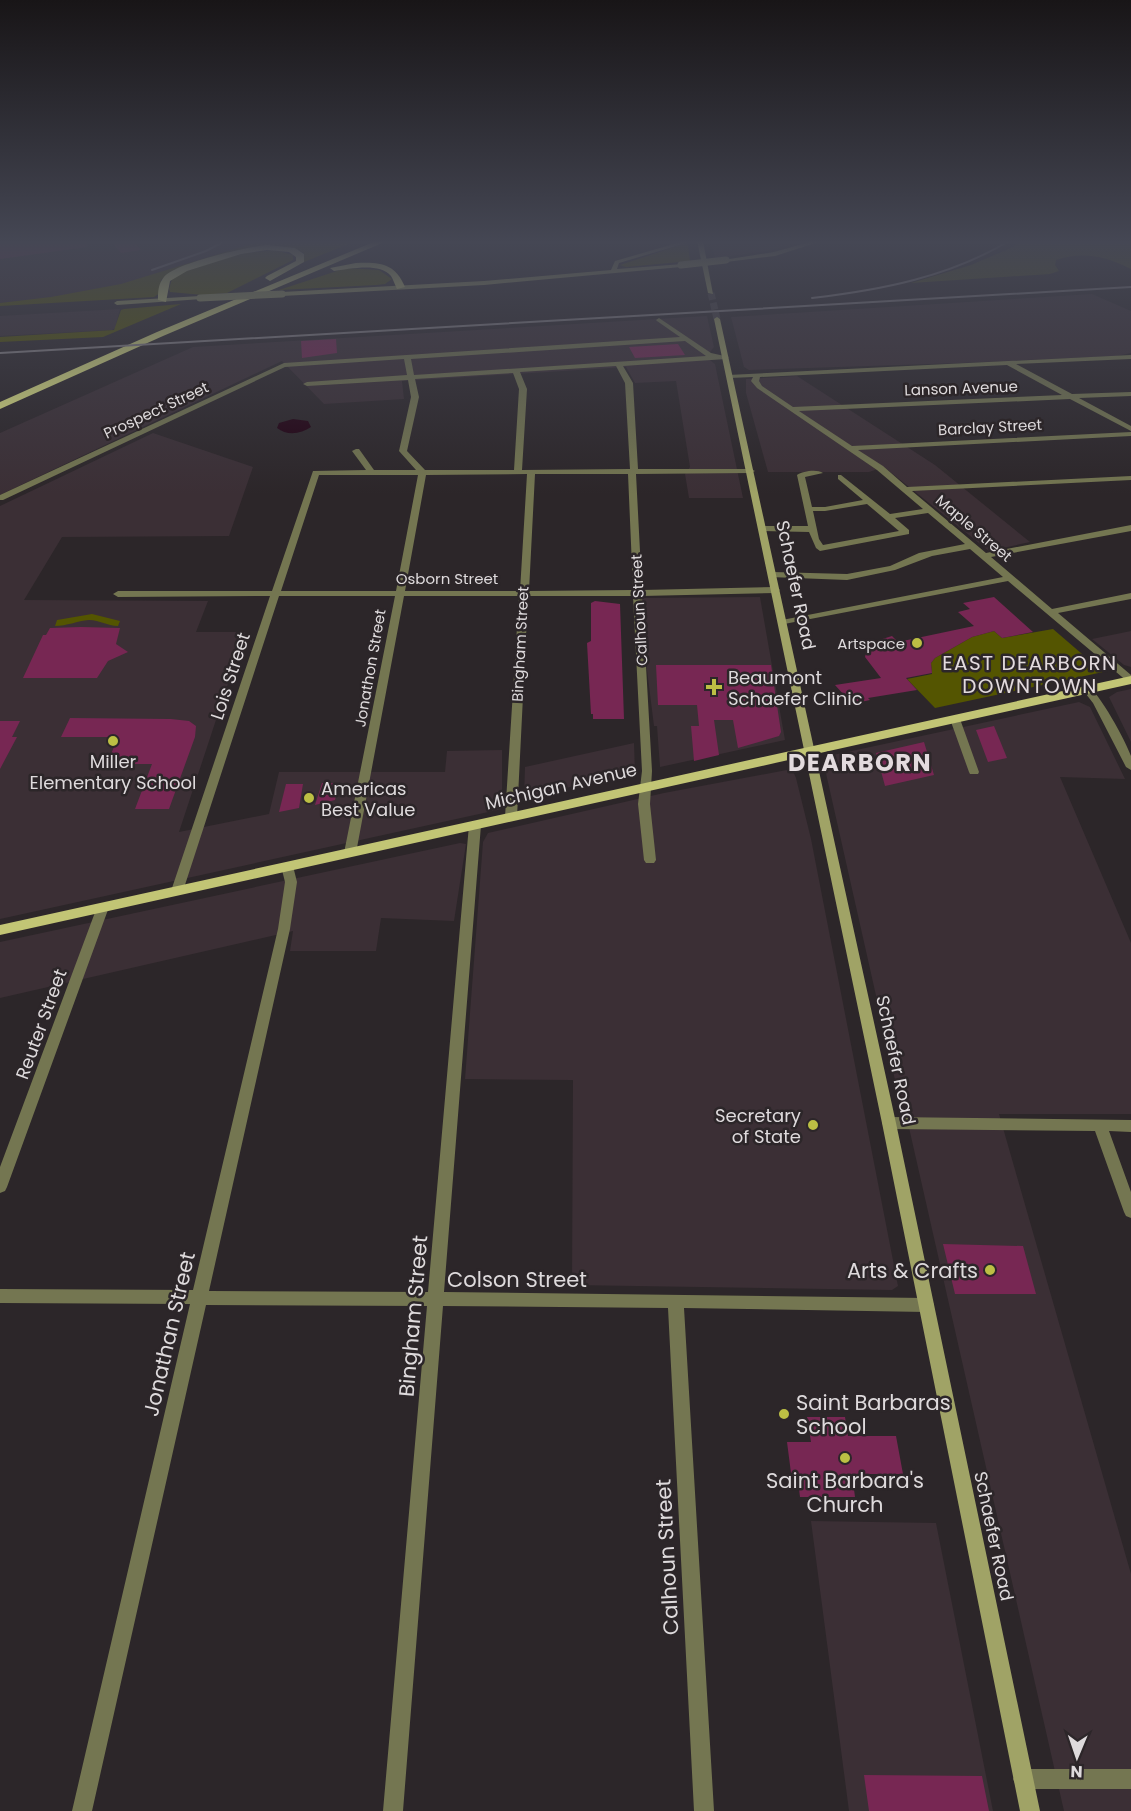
<svg xmlns="http://www.w3.org/2000/svg" width="1131" height="1811" font-family="Poppins,sans-serif">
  <style>
    .built { fill: #3b2f35 }
    .green { fill: #545501 }
    .forest { fill: #50521e }
    .water { fill: #210011 }
    .building { fill: #772753 }
    .lines { fill: none; stroke-linecap: round; stroke-linejoin: round }
    .secondary-tunnel { stroke: #474144; stroke-width: 7; stroke-dasharray: 7 3; stroke-linecap: butt }
    .minor { fill: #747651; fill-rule: evenodd }
    .secondary { fill: #a0a366; fill-rule: evenodd }
    .primary { fill: #c2c575; fill-rule: evenodd }
    .motorway { fill: #e0e583; fill-rule: evenodd }
    .rail { stroke: #8b8689; stroke-width: 2 }
    .secondary-bridge { stroke: #a0a366; stroke-width: 7 }
    .poi-dot { fill: #bcbf44; stroke: #2c2629; stroke-width: 2 }
    .labels { text-anchor: middle; dominant-baseline: central; stroke-width: 5; stroke-linejoin: round; paint-order: stroke }
    .far-street-label { font-size: 15px; fill: #dedadc; stroke: #2c2629 }
    .far-poi-label { font-size: 15px; fill: #dedadc; stroke: #2c2629; text-anchor: end }
    .street-label { font-size: 18px; fill: #dedadc; stroke: #2c2629 }
    .poi-label { font-size: 18px; fill: #dedadc; stroke: #2c2629; text-anchor: start }
    .neighbourhood-label { font-size: 20px; letter-spacing: 1.5px; fill: #e3dbde; stroke: #2c2629 }
    .near-poi-label { font-size: 21px; fill: #dedadc; stroke: #2c2629; text-anchor: end }
    .near-street-label { font-size: 21px; fill: #dedadc; stroke: #2c2629 }
    .district-label { font-size: 24px; font-weight: bold; letter-spacing: 1.5px; fill: #e3dbde; stroke: #2c2629 }
  </style>
  <rect width="100%" height="100%" fill="#2c2629"/>
  <path class="built" d="M0,241H262L158,273L154,295L0,303Z
    M711,241H805L768,251L715,258Z
    M1092,294L1131,311V353L1117,356L961,363L749,370L744,367L731,317Z
    M120,309L115,328L112,330L0,336V316Z
    M707,316L714,347L706,357L715,364L743,498H689L685,474L690,467L676,381L635,383L626,367L402,381L404,399L324,404L282,361L0,495V433L193,347Z
    M797,376L935,465L1030,542L989,551L884,467L869,472H768L746,393V379Z
    M153,433L253,467L229,536L62,537L24,600L208,601L196,632H245L179,832L269,814L279,772H445L447,751L502,750V809L0,919V506Z
    M760,597L785,740L660,767L657,726H654L638,598Z
    M1131,631V667L1124,665L1092,639Z
    M1131,689V742L1109,697L1117,692Z
    M1079,702L1090,707L1125,779L1060,777L1131,943V1114H999L1131,1574V1811H1064L905,1110H910L900,1102L823,760L833,755Z
    M634,743L635,773L524,797L525,767Z
    M792,769L796,778L811,839L898,1286L892,1290L572,1285L573,1080L465,1079L483,842L488,833L664,793Z
    M460,843L466,844L454,921L381,918L376,951H290L293,931L0,998V942Z
    M811,1521L936,1523L993,1811H849Z"/>
  <path class="green" d="M261,241H356L304,262V253C272,234 207,262 173,271L161,280L160,293L154,297L0,306V303L51,297L121,284Z
    M684,244L688,245L690,261L626,267L620,265Z
    M274,250L293,255V260L227,293L203,295L170,292L169,289L172,279L178,274L238,254Z
    M346,268L379,270L392,279L385,284L376,285L279,290Z
    M181,304L103,337L0,342V337L114,330L121,310L124,309Z
    M92,614L120,621L118,626C107,626 100,620 89,620C77,621 67,626 55,626L57,620Z
    M1053,629L1103,672L935,708L907,679L932,674L931,663L935,658L972,637L994,631L1002,638Z"/>
  <path class="forest" d="M1019,241H1131V269C1105,256 1084,251 1056,260L1055,265L1059,271L1050,274L911,283L971,265L1013,247Z"/>
  <path class="water" d="M293,419L308,421L311,427C301,434 287,436 277,428L279,423Z"/>
  <path class="building" d="M0,241H87V247L0,259Z
    M111,241H133L141,250L121,253Z
    M336,339L337,353L302,358L301,341Z
    M678,344L685,355L635,358L629,347Z
    M994,597L1033,632L1002,638L994,631L972,637L935,658L931,663L932,673L906,678L917,690L868,698L870,700L852,704L835,685L881,678L865,657L867,648L873,642L892,636L898,642L974,626L958,612L970,609L963,603Z
    M595,601L620,604L624,719H593V714H591L587,643L591,641V603Z
    M81,627L120,628L116,644L128,652L108,661L97,678H23L43,635H46L50,628Z
    M656,665H771L781,732L779,736L738,748L733,720H714L719,755L694,761L691,726H699L697,705H658Z
    M70,718L171,719L189,721L196,726L195,737L169,809H135L152,764H107L118,737H61Z
    M0,721H20L12,737H17L0,769Z
    M994,726L1007,758L988,762L976,730Z
    M924,742L934,775L885,786L876,753Z
    M322,783H339L335,800L315,805Z
    M286,784H303L299,808L279,812Z
    M943,1244L1023,1246L1036,1294H955Z
    M807,1417H845L848,1436H896L903,1474H852L855,1497H800L797,1473H791L787,1442H811Z
    M864,1775L982,1776L989,1811H869Z"/>
  <g class="lines">
    <path class="secondary-tunnel" d="M711,293L717,319"/>
    <path class="minor" d="M659,318L711,353L729,357L726,359L623,366L633,383L638,469H751L755,471L751,473L636,474L642,590L776,587L780,590L776,593L642,596L652,771L650,804L656,860L654,863H646L644,860L638,804L642,771L633,596H528L517,817L511,821L505,817L519,596H404L356,853L350,857L344,853L395,596H279L183,891L177,895L173,894L171,891L270,596L118,597L113,594L118,591H272L313,471L366,470L352,451L356,449H359L374,470H416L399,451L411,397L408,380L307,386L303,384L307,382L407,375L404,359L285,367L3,500H0V495L284,363L680,337L657,321L656,320ZM685,341L706,356L414,375L411,359ZM616,366L625,383L630,469L522,470L527,389L520,372ZM513,373L519,389L514,470H425L407,451L419,397L415,379ZM527,474L520,591H405L426,475ZM535,474H628L633,590L529,591ZM319,475H418L396,591H281Z
      M1131,355V359L1016,364L1072,394L1131,392V396L1079,398L1131,426V431L1070,399L799,411L852,446L1131,432V436L858,450L883,466L907,487L1131,476V480L912,491L986,553L1131,525V531L991,557L1052,609L1131,593V599L1058,613L1131,675V683L1128,682L1008,581L779,625V621L782,620L1003,577L970,549L932,556L895,570L847,580L770,577L769,575L773,572L847,574L890,566L919,553L965,544L928,513L895,518L909,530V534L820,551L816,548L809,532L760,531L759,529L763,526H808L797,475C803,471 817,469 823,473L805,477L812,507H825L863,500L838,479V475H841L890,514L923,509L877,470L757,388L751,381L753,377L730,378L728,377V375ZM1007,365L1062,395L793,407L762,386L759,381L760,377ZM867,504L899,531L823,545L819,539L813,511H825Z
      M1087,686C1099,691 1126,742 1131,756C1131,760 1131,766 1131,770L1126,767L1093,703L1082,689Z
      M955,716L960,719L979,772L978,774H970L969,772L950,719Z
      M475,821L481,825L444,1292L926,1298L932,1300L934,1305L932,1310L926,1312L684,1308L714,1811H694L668,1308L443,1306L403,1811H383L427,1306L206,1305L92,1811H72L190,1304L0,1303V1289L193,1290L278,929L285,882L281,866L287,862L293,866L297,882L290,929L209,1291L428,1292L469,825Z
      M103,903L109,907L7,1187L5,1191L0,1193V1167L97,907Z
      M889,1117L1131,1120V1132L1109,1131L1131,1192V1218L1126,1216L1124,1212L1095,1131L889,1129L884,1127L882,1123L884,1119Z
      M1023,1769H1131V1789H1023L1016,1786L1013,1779L1016,1772Z"/>
    <path class="secondary" d="M684,241H693L619,263L617,269L683,264L681,267L484,285L282,296L279,294L282,292L484,281L611,270L615,261Z
      M697,241H703L713,294L708,293Z
      M813,241H822L775,256L726,262L723,260L774,252Z
      M200,296L202,299L117,305L114,303L117,301Z
      M717,317L720,319L896,1123L1040,1811H1020L882,1123L714,319Z"/>
    <path class="primary" d="M1131,676V684L0,935V925Z"/>
    <path class="motorway" d="M376,241H387L163,336L0,409V402L157,332Z
      M267,245L295,248L304,254V262L270,281L265,278L267,276L296,261V257L289,252L267,250L241,254L187,271L170,281L166,302L158,300C158,292 158,284 164,277C175,263 247,247 267,245Z
      M356,263C380,262 395,263 405,287L397,289C395,285 393,279 391,276C380,262 349,269 334,271L330,268Z"/>
    <path class="rail" d="M152,270L206,251L225,241
      M812,298C881,290 949,277 1009,241
      M0,353L1131,287"/>
    <path class="secondary-bridge" d="M681,265L726,260
      M200,298L282,294"/>
  </g>
  <linearGradient id="sky" x2="0" y2="1"><stop stop-color="#181517"/><stop offset="0.49" stop-color="#454754"/><stop offset="1" stop-color="#454754" stop-opacity="0"/></linearGradient>
  <rect width="1131" height="494" fill="url(#sky)"/>
  <g class="poi-dot">
    <circle cx="917" cy="643" r="6"/>
    <path d="M711 678h6v6h6v6h-6v6h-6v-6h-6v-6h6z"/>
    <circle cx="113" cy="741" r="6"/>
    <circle cx="309" cy="798" r="6"/>
    <circle cx="813" cy="1125" r="6"/>
    <circle cx="990" cy="1270" r="6"/>
    <circle cx="784" cy="1414" r="6"/>
    <circle cx="845" cy="1458" r="6"/>
  </g>
  <g class="labels">
    <g class="far-street-label">
      <text transform="translate(961 388) rotate(-2)">Lanson Avenue</text>
      <text transform="translate(156 410) rotate(-25)">Prospect Street</text>
      <text transform="translate(990 427) rotate(-3)">Barclay Street</text>
      <text transform="translate(974 528) rotate(40)">Maple Street</text>
      <text x="447" y="578">Osborn Street</text>
      <text transform="translate(639 610) rotate(-93)">Calhoun Street</text>
      <text transform="translate(520 644) rotate(-87)">Bingham Street</text>
      <text transform="translate(370 668) rotate(-80)">Jonathon Street</text>
    </g>
    <g class="far-poi-label">
      <text x="905" y="643">Artspace</text>
    </g>
    <g class="street-label">
      <text transform="translate(796 585) rotate(78)">Schaefer Road</text>
      <text transform="translate(230 676) rotate(-72)">Lois Street</text>
      <text transform="translate(561 786) rotate(-13)">Michigan Avenue</text>
      <text transform="translate(41 1024) rotate(-70)">Reuter Street</text>
      <text transform="translate(896 1060) rotate(78)">Schaefer Road</text>
      <text transform="translate(994 1536) rotate(78)">Schaefer Road</text>
    </g>
    <g class="poi-label">
      <text x="728" y="677">Beaumont<tspan x="728" dy="21">Schaefer Clinic</tspan></text>
      <text x="113" y="761" text-anchor="middle">Miller<tspan x="113" dy="21">Elementary School</tspan></text>
      <text x="321" y="788">Americas<tspan x="321" dy="21">Best Value</tspan></text>
      <text x="801" y="1115" text-anchor="end">Secretary<tspan x="801" dy="21">of State</tspan></text>
    </g>
    <g class="neighbourhood-label">
      <text x="1030" y="663">EAST DEARBORN<tspan x="1030" dy="23">DOWNTOWN</tspan></text>
    </g>
    <g class="near-poi-label">
      <text x="978" y="1270">Arts &amp; Crafts</text>
      <text x="796" y="1402" text-anchor="start">Saint Barbaras<tspan x="796" dy="24">School</tspan></text>
      <text x="845" y="1480" text-anchor="middle">Saint Barbara's<tspan x="845" dy="24">Church</tspan></text>
    </g>
    <g class="near-street-label">
      <text x="517" y="1279">Colson Street</text>
      <text transform="translate(413 1316) rotate(-85)">Bingham Street</text>
      <text transform="translate(169 1334) rotate(-77)">Jonathan Street</text>
      <text transform="translate(667 1557) rotate(-93)">Calhoun Street</text>
    </g>
    <g class="district-label">
      <text x="860" y="762">DEARBORN</text>
    </g>
  </g>
  <g transform="translate(1077 1757) rotate(182)" stroke="#2c2629" stroke-width="4.5" paint-order="stroke">
  <path d="M0-4.5L10 22L0 15L-10 22Z" fill="#dedadc"/>
  <text y="-9" font-size="16" font-weight="bold" text-anchor="middle" fill="#dedadc">N</text>
  </g>
</svg>
